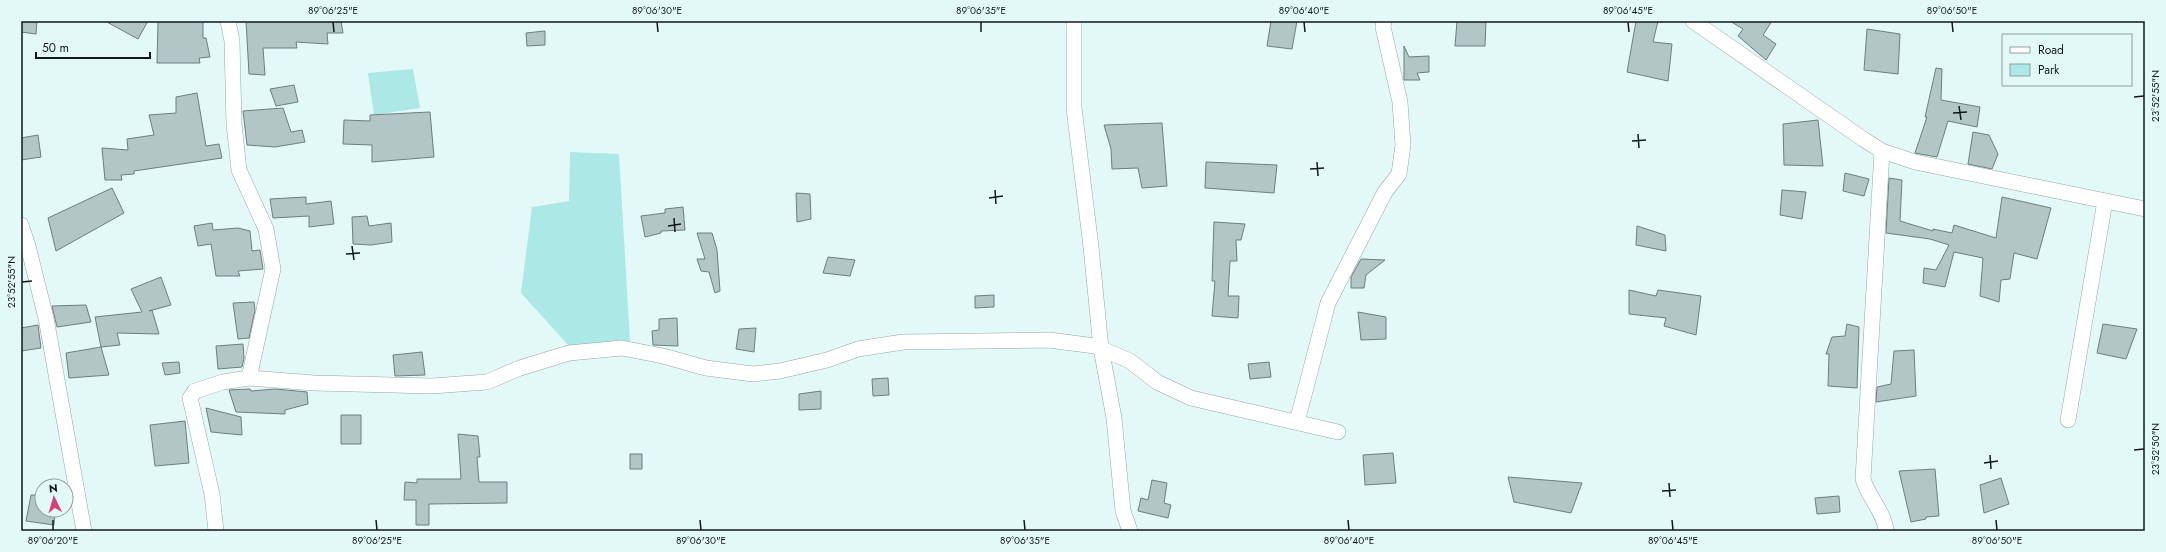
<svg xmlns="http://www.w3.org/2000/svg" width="2166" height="552" font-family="Jost,sans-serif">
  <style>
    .green { fill: #ace8e6 }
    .building { fill: #b1c6c5; stroke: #6b7f7e }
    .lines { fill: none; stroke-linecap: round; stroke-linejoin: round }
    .minor-casing { stroke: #93a8a7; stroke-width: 16 }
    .minor { stroke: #fff; stroke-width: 15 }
    .ticks { fill: none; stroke: #111919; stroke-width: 1.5 }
    .neatline { fill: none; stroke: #111919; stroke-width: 1.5 }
    .ticks-label { font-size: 10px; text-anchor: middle; fill: #111919 }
  </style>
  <rect width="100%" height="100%" fill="#e3f9f8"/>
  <path class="green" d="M413,69L420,108L374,115L368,73Z
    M570,152L619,154L630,341L569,346L521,293L532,207L569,201Z"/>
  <path class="building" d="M21,21H37L36,34L21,32Z
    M105,21H148L138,39Z
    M158,21H203V38H206L210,57L199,58L200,63H157Z
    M246,21H341L343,33H327L328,44L296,42L297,48H263L265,75L249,74Z
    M1271,21H1297L1292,49L1267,46Z
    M1457,21H1486L1485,46H1455Z
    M1636,21H1658L1653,42L1672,44L1668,81L1627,72Z
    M1730,21H1772L1763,35L1776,44L1766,60L1738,36L1743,29Z
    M1867,29L1900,34L1898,74L1864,70Z
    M545,31V45L527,46L526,33Z
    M1404,46L1409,57L1429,56V72L1417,73L1420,80H1404Z
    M1936,68L1942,69L1941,100L1980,107L1977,127L1948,121L1937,157L1915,153L1927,117H1925Z
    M294,85L298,102L276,106L270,89Z
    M197,93L206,146L219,144L222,158L134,171V174L121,175L122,180H105L102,148L128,150L127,139L154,135L149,115L176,113V97Z
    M283,108L291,132L302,130L305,142L275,147L247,145L243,111Z
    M430,112L434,157L372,162V145L343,144L344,120L370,121V115Z
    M1818,120L1823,166L1784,165L1783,124Z
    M1162,123L1167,186L1142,188L1138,168L1112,169L1111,149L1104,125Z
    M1973,132L1989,135L1998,154L1992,169L1968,164Z
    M38,135L41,157L21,160V138Z
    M1206,162L1277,165L1274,193L1205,188Z
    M1845,173L1869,179L1864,196L1843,191Z
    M1889,178L1902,180L1900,221L1933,231V229L1952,233L1954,225L1996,238L2002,197L2051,208L2037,259L2014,253L2010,279L2001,280L1999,302L1980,296L1983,258L1954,252L1945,287L1923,283L1924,268L1936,270L1949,245L1930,239L1886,233Z
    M112,188L124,213L56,251L48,218Z
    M1782,190L1806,192L1802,219L1780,215Z
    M796,193L810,194L811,219L797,222Z
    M306,197V204L331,201L334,224L309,227V216L273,218L270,199Z
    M683,207L685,230L661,231V233L645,237L641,216L665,213V209Z
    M367,216L369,226L391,223L392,242L371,245L353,244L352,217Z
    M1214,222L1245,224L1241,240H1236L1237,261H1230L1228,296H1239L1238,318L1212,316L1215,281H1212Z
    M212,223L213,230L238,228L250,231L252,251L260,250L263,269L238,271L240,276H216L211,244L198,246L194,226Z
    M1637,226L1665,235L1666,251L1636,245Z
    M697,233H712L717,250L720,291L715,293L709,272L701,271L697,259H705Z
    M828,257L855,260L850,276L823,273Z
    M1361,259L1385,260L1366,275L1364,288H1351V277Z
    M161,277L171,305L149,311L152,310L159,334L117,333L120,345L101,347L95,317L142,312L131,289Z
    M1629,290L1656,296L1658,290L1701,296L1696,335L1664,326L1666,318L1629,314Z
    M994,295V307L975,308V296Z
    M254,302L255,310L249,338L238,339L233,303Z
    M86,305L91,322L57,327L52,306Z
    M1358,312L1386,317V339L1361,340Z
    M677,318L678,346L653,345L652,331L659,330V319Z
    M1847,324L1859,327L1857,388L1828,386L1829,354H1826L1832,337L1845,336Z
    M2103,324L2137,329L2126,359L2097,353Z
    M38,325L41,348L21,351V328Z
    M756,328L754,352L736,349L739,329Z
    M243,344L244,358L242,367L218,369L216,346Z
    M101,347L109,375L69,378L66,353Z
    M1914,350L1916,396L1876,402L1877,387L1891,384L1894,351Z
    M422,352L425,375L395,376L393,355Z
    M179,362L180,373L165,375L162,363Z
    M1269,362L1271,377L1250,379L1248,364Z
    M888,378L889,395L873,396L872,379Z
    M250,389L251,391L275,389L307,392L308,404L285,410V414L236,412L229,390Z
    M821,391V409L799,410V394Z
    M206,408L241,417L242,435L211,432Z
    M341,415H361V444H341Z
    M185,421L189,463L155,466L150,425Z
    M458,434L478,436L480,457H477L479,482H507V503L429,504V525H416V500H404L405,482L417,483V479H461Z
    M1393,453L1396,483L1365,485L1363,455Z
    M630,454H642V469H630Z
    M1935,469L1939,516L1926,517V519L1911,522L1899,471Z
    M1508,477L1582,483L1571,513L1514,502Z
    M2001,478L2009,504L1984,513L1980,485Z
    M1152,480L1167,483L1164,503L1171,505L1168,518L1138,511L1141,498L1148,500Z
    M31,495H42V510H55L54,525L26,521Z
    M1839,496L1840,512L1817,514L1815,498Z"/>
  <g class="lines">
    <g class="minor-casing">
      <path id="minor" d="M228,21L232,41L234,124L239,170L266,229L273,269L249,378
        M1074,21V108L1091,247L1101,348L1114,418L1123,511L1130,531
        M1693,21L1863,139L1882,151L1915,162L2145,209
        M1882,151L1863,479C1868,497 1885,513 1886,531
        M21,225L28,246L46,318L84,531
        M2068,420L2105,201
        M1297,422L1328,303L1385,192L1399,174L1403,145L1400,102L1383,27L1384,21
        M216,531L212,494L190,398L195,391L223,382L249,378L314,383L432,386L487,382L520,368L569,353L622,348L663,356L706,368L753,374L780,371L827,360L858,349L903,342L1049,340L1095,346L1130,361L1157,382L1191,398L1338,432"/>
    </g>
    <use href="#minor" class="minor"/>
  </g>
  <path class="ticks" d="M333,22L334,32M657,22L658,32M981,22V32M1304,22L1305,32M1628,22L1629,32M1952,22L1953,32M2134,97L2144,96M1959,106L1961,120M1953,113L1967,112M1638,134L1639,148M1632,141L1646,140M1317,162L1318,176M1310,169L1324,168M995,190L996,204M989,198L1003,196M674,218L675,232M668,226L681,224M352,246L354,260M346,254L360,253M22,282L32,281M2134,450L2144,449M1990,455L1991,469M1984,463L1998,461M1669,483L1670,497M1662,491L1676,490M53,520V530M376,520L377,530M700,520L701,530M1024,520L1025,530M1348,520L1349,530M1672,520L1673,530M1996,520L1997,530"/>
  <rect width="2166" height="552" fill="none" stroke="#e3f9f8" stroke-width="44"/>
  <rect x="2002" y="34" width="130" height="52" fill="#e3f9f8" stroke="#8f9f9f"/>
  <rect x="2010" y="47" width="20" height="6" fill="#ffffff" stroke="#8f9f9f"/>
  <text x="2038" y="54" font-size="12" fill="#111919">Road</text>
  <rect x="2010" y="64" width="20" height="12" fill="#ace8e6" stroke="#8f9f9f"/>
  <text x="2038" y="74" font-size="12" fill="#111919">Park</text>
  <g transform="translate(54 498) rotate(355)"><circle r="19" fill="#e3f9f8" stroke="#8f9f9f"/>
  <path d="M0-3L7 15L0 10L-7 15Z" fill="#cf447a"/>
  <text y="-6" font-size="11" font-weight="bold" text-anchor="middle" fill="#111919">N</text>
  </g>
  <path d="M36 52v6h114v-6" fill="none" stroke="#111919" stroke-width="2"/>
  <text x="42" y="52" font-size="12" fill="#111919" stroke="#e3f9f8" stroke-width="3" paint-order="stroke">50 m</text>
  <rect x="22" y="22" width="2122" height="508" class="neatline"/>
  <g class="ticks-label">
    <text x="333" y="14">89°06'25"E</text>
    <text x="657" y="14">89°06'30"E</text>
    <text x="981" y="14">89°06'35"E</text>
    <text x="1304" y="14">89°06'40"E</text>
    <text x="1628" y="14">89°06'45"E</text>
    <text x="1952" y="14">89°06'50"E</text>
    <text transform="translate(2155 96) rotate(-90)" y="4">23°52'55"N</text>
    <text transform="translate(11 282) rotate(-90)" y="4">23°52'55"N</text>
    <text transform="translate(2155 449) rotate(-90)" y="4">23°52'50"N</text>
    <text x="53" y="544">89°06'20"E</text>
    <text x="377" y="544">89°06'25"E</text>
    <text x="701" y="544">89°06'30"E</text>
    <text x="1025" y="544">89°06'35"E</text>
    <text x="1349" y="544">89°06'40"E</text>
    <text x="1673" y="544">89°06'45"E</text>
    <text x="1997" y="544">89°06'50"E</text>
  </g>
</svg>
